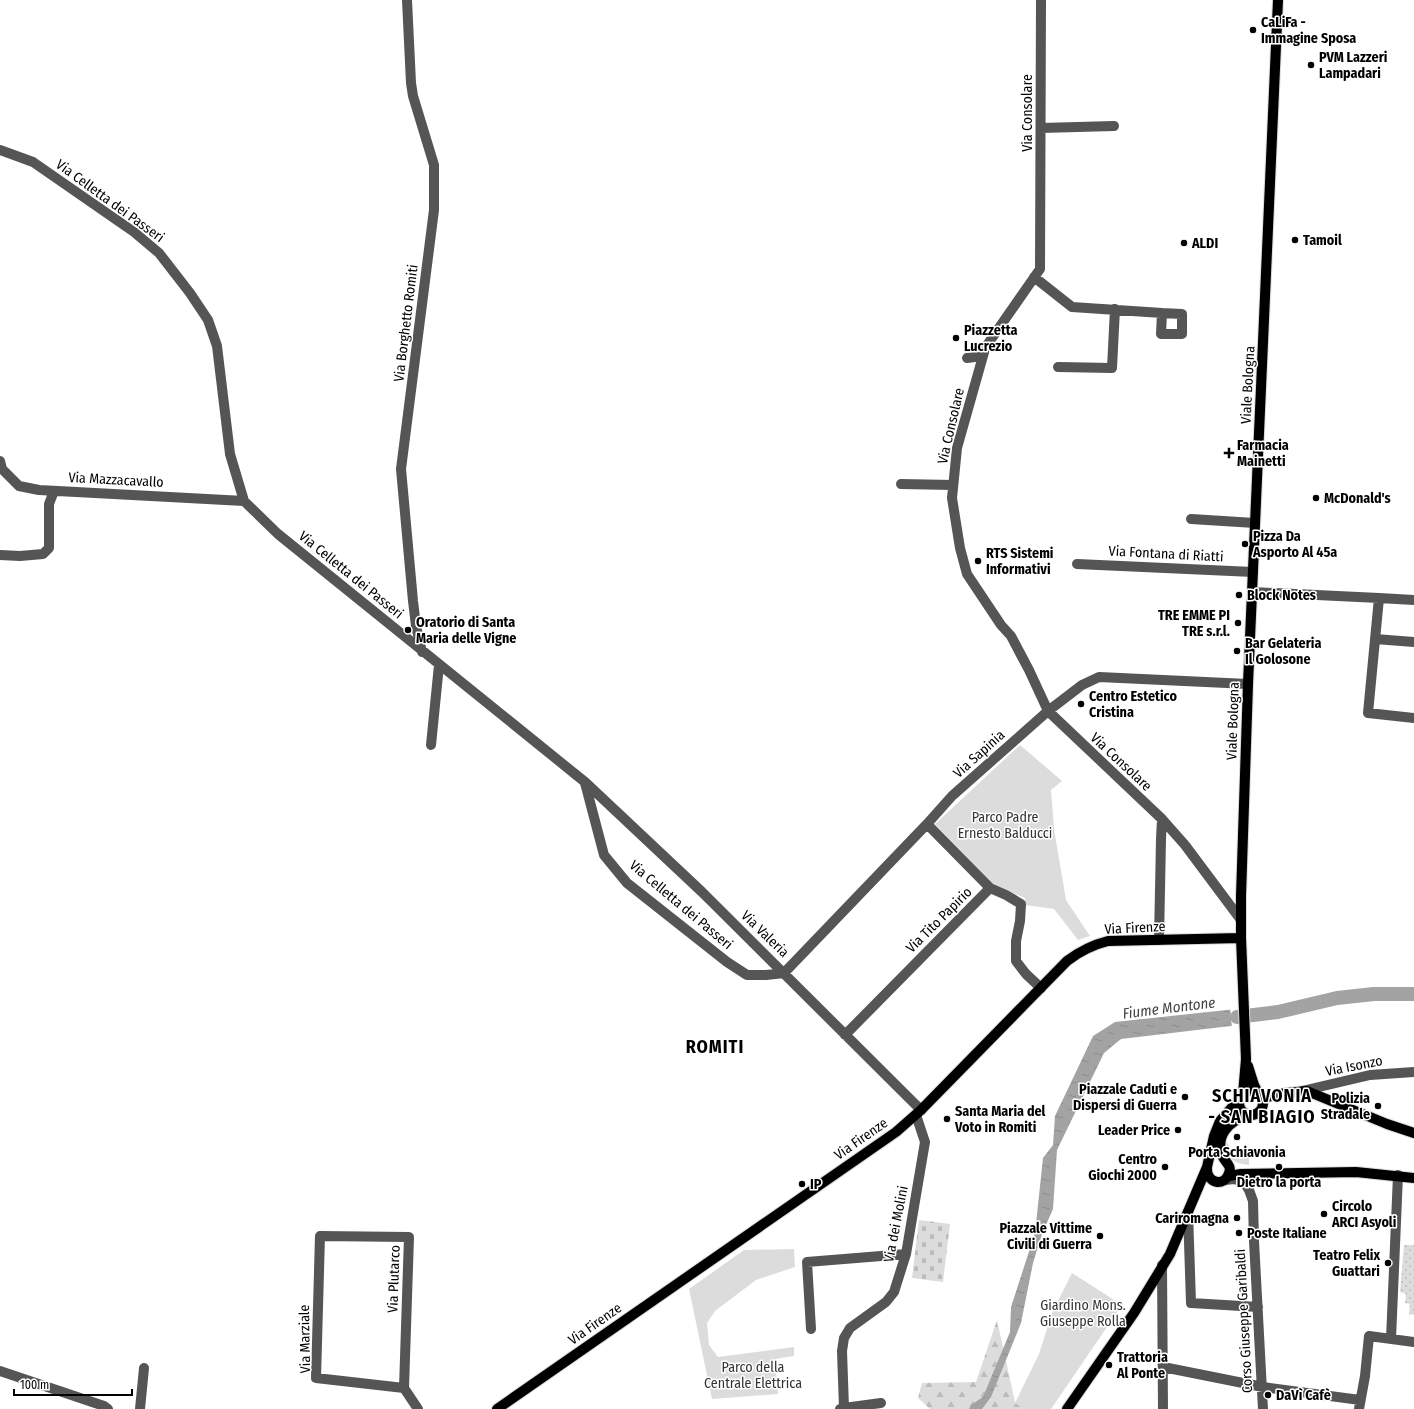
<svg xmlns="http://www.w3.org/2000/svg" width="1414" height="1409" font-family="'Fira Sans Condensed',sans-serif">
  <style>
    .grass { fill: url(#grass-tufts) }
    .forest { fill: url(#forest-firs) }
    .cemetery { fill: url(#cemetery-stones) }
    .park { fill: #dcdcdc }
    .garden { fill: url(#garden-dots) }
    .water { fill: url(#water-ripples) }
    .pier { fill: #fff }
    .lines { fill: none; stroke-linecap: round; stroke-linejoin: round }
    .river { stroke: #a3a3a3; stroke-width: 14 }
    .major-casing { stroke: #dbdbdb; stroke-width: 12 }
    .minor { stroke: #555; stroke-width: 10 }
    .major { stroke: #000; stroke-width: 10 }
    .poi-dot { fill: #000; stroke: #fff; stroke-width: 1.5 }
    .labels { text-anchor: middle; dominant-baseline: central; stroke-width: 3; stroke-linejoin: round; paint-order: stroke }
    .poi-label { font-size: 14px; font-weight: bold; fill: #000; stroke: #fff; text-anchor: start }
    .street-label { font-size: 14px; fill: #000; stroke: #fff }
    .park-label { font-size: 14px; fill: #333; stroke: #fff }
    .water-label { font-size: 15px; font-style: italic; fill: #444; stroke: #fff }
    .district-label { font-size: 18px; font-weight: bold; letter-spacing: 1px; fill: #000; stroke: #fff }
  </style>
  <defs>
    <pattern id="grass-tufts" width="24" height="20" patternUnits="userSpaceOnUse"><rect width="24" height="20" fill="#dcdcdc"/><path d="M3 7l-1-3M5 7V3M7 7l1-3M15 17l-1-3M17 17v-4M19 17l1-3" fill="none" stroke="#bbb"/></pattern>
    <pattern id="forest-firs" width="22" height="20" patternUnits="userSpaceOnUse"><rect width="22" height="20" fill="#dcdcdc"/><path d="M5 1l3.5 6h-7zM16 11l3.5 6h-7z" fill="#bbb"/></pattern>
    <pattern id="cemetery-stones" width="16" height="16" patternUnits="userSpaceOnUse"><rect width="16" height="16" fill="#dcdcdc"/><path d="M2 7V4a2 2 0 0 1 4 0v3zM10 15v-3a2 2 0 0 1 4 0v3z" fill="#bbb"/></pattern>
    <pattern id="garden-dots" width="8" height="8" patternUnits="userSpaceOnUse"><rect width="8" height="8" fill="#dcdcdc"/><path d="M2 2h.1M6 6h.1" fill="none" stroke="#bbb" stroke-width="1.8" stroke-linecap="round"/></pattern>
    <pattern id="water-ripples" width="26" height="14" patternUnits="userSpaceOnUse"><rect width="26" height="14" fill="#a3a3a3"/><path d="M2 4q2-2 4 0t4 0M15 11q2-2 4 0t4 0" fill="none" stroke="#8b8b8b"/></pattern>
  </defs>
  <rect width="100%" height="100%" fill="#fff"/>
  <path class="grass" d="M1226,1141C1231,1150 1235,1153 1246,1153V1150H1249V1165C1232,1163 1228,1159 1226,1141Z"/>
  <path class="forest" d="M997,1320L1015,1402L1024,1409H930L918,1398L922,1383L976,1382Z"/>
  <path class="cemetery" d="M919,1220L950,1224L943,1282L912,1278Z"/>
  <path class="park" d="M1020,745L1062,781L1051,790L1054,829L1066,900L1090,936L1078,940L1054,909L1025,905V898L993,884L935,824Z
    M794,1249L795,1267L756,1280L715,1311L707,1323L709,1345L718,1357L794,1347V1356L775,1359L778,1394L712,1399L689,1289L744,1250Z
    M1072,1273L1122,1305L1051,1409H1024L1015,1403L1039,1354L1052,1313Z"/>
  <path class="garden" d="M1404,1245H1414V1315L1409,1314L1410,1304L1405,1303L1406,1294L1400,1292Z"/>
  <path class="water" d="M1255,1007L1256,1023L1121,1039L1104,1053L1057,1150L1053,1209L1042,1234L1033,1263L1021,1323L991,1397L982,1409H969L971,1405L983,1397L1010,1332L1011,1307L1035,1233L1043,1158L1053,1145L1055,1116L1093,1036L1115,1022Z"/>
  <path class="pier" d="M1256,1005L1257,1025L1232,1028L1230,1007Z"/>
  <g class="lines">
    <path class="river" d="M1237,1017L1278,1012L1337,998L1374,994H1414"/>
    <g class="major-casing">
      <path id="major" d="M1248,1066L1254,1085L1259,1095
        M1239 1103a12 12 0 1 1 24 0a12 12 0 1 1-24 0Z
        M1243,1094L1246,1059L1241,938V896L1248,684L1278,0
        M1262,1098L1286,1093L1307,1091L1387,1124L1414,1133
        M1207,1167C1206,1183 1224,1188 1229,1173C1232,1166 1226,1163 1223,1157C1214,1136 1229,1121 1248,1115
        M1229,1176L1241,1174L1356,1172L1414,1178
        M497,1409L896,1132L921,1110L1067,961C1080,951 1092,945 1108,941L1241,938
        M1067,1409L1134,1313L1170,1254L1207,1167L1214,1136L1220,1121L1241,1097"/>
    </g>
    <path class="minor" d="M407,0L411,83L413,96L434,165V210L401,469L413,601L416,626L422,652
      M1041,0L1040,269L985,348L983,356L957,448L952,498L960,548L967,574L1001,625L1011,636L1029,670L1048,711L1162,819L1185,845L1241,920
      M1041,128L1114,126
      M0,150L33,162L134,232L159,253L190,293L208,320L217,346L230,454L244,501L278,534L585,782L702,892L921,1110
      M1034,277L1072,307L1162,313L1161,334H1182V314L1162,313
      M967,358L983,356
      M1058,367L1112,368L1115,309
      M0,461L2,469L19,486L39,490L244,501
      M901,484L953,485
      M1191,519L1255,523
      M0,555L20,556L43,554L49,548V504L54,491
      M1077,564L1253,572
      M1252,592L1379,598L1368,713L1414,718
      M1379,598L1414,600
      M1375,639L1414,642
      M431,745L439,665
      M585,783L604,855L627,883L727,962L747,975H766L784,973L927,824L952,796L1048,711L1082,685L1099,677L1248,684
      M990,888L1006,895L1021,904L1020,921L1016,941V961L1026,974L1041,988
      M1159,940L1161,839L1162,819
      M845,1035L990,888L927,824
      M1302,1091L1370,1075L1414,1072
      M1225,1180L1234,1179L1244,1182L1249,1190L1253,1201L1254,1241L1263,1409
      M1188,1212L1191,1303L1258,1307
      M320,1236L409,1237L404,1388L316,1378Z
      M1162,1265L1163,1409
      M811,1329L807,1262L906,1254
      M1391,1339L1398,1175
      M1163,1367L1263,1387L1360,1400
      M0,1371L104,1406L108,1409
      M404,1388L418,1409
      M844,1408L881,1403
      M140,1409L144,1368
      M840,1409L844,1408L842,1351L844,1338L850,1328L886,1302L894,1292L906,1254L925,1142L916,1115
      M1359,1409L1365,1376L1369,1336L1414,1342"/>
    <use href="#major" class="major"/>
  </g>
  <g class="poi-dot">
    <circle cx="1253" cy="30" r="4"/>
    <circle cx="1311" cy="65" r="4"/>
    <circle cx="1295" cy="240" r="4"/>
    <circle cx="1184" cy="243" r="4"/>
    <circle cx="956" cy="338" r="4"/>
    <path d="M1227 447h4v4h4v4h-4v4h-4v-4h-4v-4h4z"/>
    <circle cx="1316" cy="498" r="4"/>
    <circle cx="1245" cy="544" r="4"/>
    <circle cx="978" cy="561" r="4"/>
    <circle cx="1239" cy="595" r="4"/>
    <circle cx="1238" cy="623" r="4"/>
    <circle cx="408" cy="630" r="4"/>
    <circle cx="1237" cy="651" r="4"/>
    <circle cx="1081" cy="704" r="4"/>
    <circle cx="1185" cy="1097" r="4"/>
    <circle cx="1378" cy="1106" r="4"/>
    <circle cx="947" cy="1119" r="4"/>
    <circle cx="1178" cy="1130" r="4"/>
    <circle cx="1237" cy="1137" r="4"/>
    <circle cx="1165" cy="1167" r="4"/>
    <circle cx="1279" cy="1167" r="4"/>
    <circle cx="802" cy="1184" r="4"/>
    <circle cx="1324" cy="1214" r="4"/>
    <circle cx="1237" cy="1218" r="4"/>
    <circle cx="1239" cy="1233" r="4"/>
    <circle cx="1100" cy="1236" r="4"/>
    <circle cx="1388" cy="1263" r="4"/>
    <circle cx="1109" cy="1365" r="4"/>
    <circle cx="1268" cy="1395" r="4"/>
  </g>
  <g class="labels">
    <g class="poi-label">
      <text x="1261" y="22">CaLiFa -<tspan x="1261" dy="16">Immagine Sposa</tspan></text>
      <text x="1319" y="57">PVM Lazzeri<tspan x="1319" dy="16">Lampadari</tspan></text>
      <text x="1303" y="240">Tamoil</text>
      <text x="1192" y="243">ALDI</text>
      <text x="964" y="330">Piazzetta<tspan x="964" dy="16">Lucrezio</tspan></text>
      <text x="1237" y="445">Farmacia<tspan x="1237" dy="16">Mainetti</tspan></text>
      <text x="1324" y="498">McDonald's</text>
      <text x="1253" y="536">Pizza Da<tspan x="1253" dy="16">Asporto Al 45a</tspan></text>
      <text x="986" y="553">RTS Sistemi<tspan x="986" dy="16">Informativi</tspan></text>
      <text x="1247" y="595">Block Notes</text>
      <text x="1230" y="615" text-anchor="end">TRE EMME PI<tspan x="1230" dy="16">TRE s.r.l.</tspan></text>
      <text x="416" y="622">Oratorio di Santa<tspan x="416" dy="16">Maria delle Vigne</tspan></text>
      <text x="1245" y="643">Bar Gelateria<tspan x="1245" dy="16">Il Golosone</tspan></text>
      <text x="1089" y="696">Centro Estetico<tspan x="1089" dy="16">Cristina</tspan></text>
      <text x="1177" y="1089" text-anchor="end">Piazzale Caduti e<tspan x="1177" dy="16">Dispersi di Guerra</tspan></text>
      <text x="1370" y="1098" text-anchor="end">Polizia<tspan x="1370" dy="16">Stradale</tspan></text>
      <text x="955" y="1111">Santa Maria del<tspan x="955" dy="16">Voto in Romiti</tspan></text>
      <text x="1170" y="1130" text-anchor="end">Leader Price</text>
      <text x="1237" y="1152" text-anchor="middle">Porta Schiavonia</text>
      <text x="1157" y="1159" text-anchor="end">Centro<tspan x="1157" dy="16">Giochi 2000</tspan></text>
      <text x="1279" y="1182" text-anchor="middle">Dietro la porta</text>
      <text x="810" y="1184">IP</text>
      <text x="1332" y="1206">Circolo<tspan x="1332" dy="16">ARCI Asyoli</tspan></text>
      <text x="1229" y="1218" text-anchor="end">Cariromagna</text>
      <text x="1092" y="1228" text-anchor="end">Piazzale Vittime<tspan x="1092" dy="16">Civili di Guerra</tspan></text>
      <text x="1247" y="1233">Poste Italiane</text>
      <text x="1380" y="1255" text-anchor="end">Teatro Felix<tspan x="1380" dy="16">Guattari</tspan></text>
      <text x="1117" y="1357">Trattoria<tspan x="1117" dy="16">Al Ponte</tspan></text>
      <text x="1276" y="1395">DaVì Cafè</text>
    </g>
    <g class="street-label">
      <text transform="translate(1027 113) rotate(-90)">Via Consolare</text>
      <text transform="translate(110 201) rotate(36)">Via Celletta dei Passeri</text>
      <text transform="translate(406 323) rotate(-83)">Via Borghetto Romiti</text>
      <text transform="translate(1248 385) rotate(-87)">Viale Bologna</text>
      <text transform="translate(951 426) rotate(-77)">Via Consolare</text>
      <text transform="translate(116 480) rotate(3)">Via Mazzacavallo</text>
      <text transform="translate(1166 554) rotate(3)">Via Fontana di Riatti</text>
      <text transform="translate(351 575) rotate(39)">Via Celletta dei Passeri</text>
      <text transform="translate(1233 721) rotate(-88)">Viale Bologna</text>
      <text transform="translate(979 754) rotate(-42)">Via Sapinia</text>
      <text transform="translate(1121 762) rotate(43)">Via Consolare</text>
      <text transform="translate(681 905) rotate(40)">Via Celletta dei Passeri</text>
      <text transform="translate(939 920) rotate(-45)">Via Tito Papirio</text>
      <text transform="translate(1135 928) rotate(-3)">Via Firenze</text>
      <text transform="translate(765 934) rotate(44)">Via Valeria</text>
      <text transform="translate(1354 1066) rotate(-11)">Via Isonzo</text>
      <text transform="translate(861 1139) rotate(-35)">Via Firenze</text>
      <text transform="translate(896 1224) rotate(-79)">Via dei Molini</text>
      <text transform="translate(394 1279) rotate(-88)">Via Plutarco</text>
      <text transform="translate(1244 1321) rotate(-93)">Corso Giuseppe Garibaldi</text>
      <text transform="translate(595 1324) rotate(-35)">Via Firenze</text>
      <text transform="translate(305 1339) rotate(-91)">Via Marziale</text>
    </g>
    <g class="park-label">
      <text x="1005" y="817">Parco Padre<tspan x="1005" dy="16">Ernesto Balducci</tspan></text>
      <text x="1083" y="1305">Giardino Mons.<tspan x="1083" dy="16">Giuseppe Rolla</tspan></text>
      <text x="753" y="1367">Parco della<tspan x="753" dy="16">Centrale Elettrica</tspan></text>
    </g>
    <g class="water-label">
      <text transform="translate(1169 1008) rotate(-7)">Fiume Montone</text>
    </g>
    <g class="district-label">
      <text x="715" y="1047">ROMITI</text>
      <text x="1262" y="1096">SCHIAVONIA<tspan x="1262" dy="21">- SAN BIAGIO</tspan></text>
    </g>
  </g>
  <path d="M14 1389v6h118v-6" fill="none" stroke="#000000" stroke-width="2"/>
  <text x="20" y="1389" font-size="12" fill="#000000" stroke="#ffffff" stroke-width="3" paint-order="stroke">100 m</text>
</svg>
